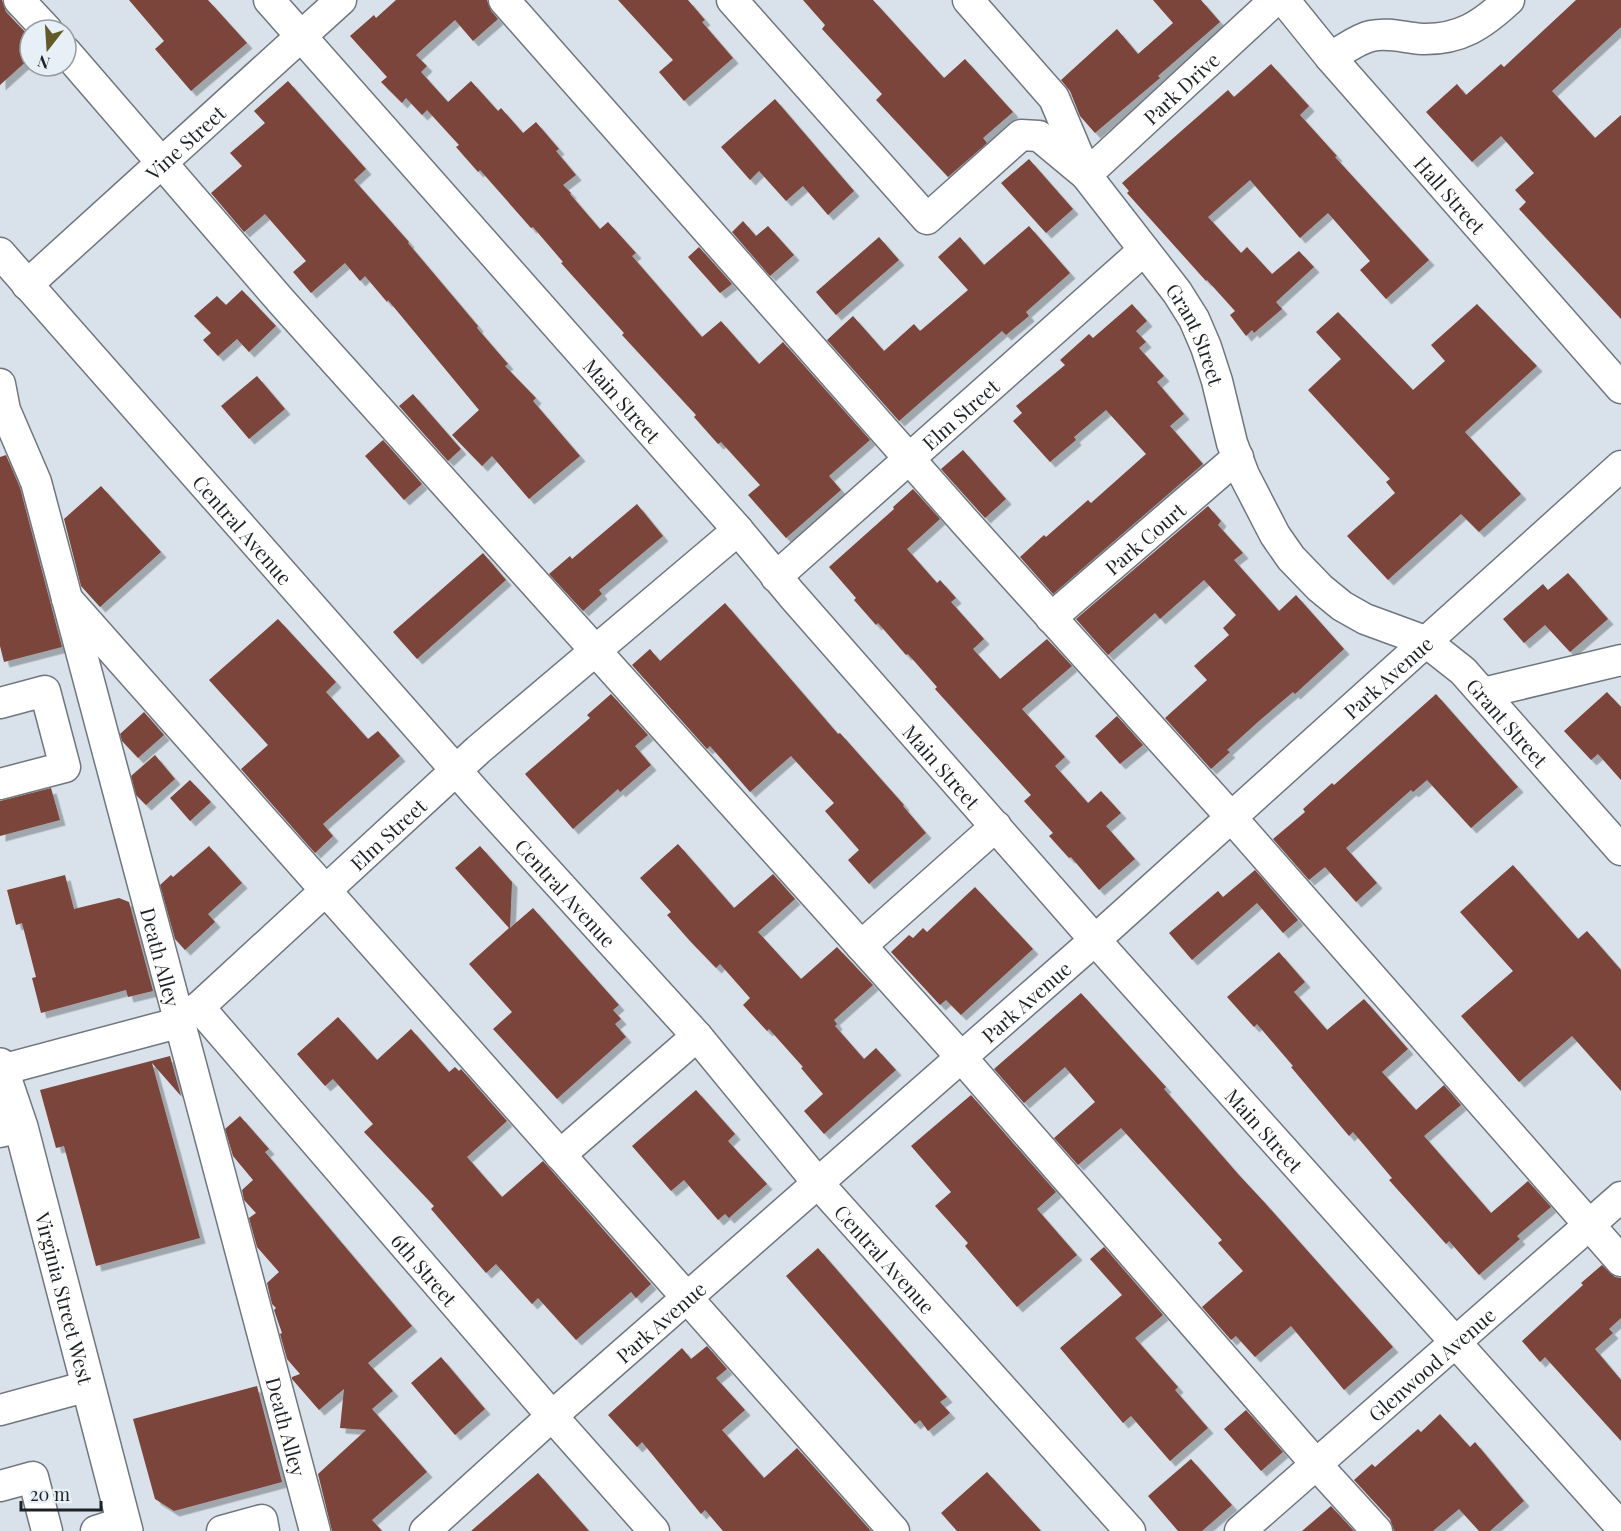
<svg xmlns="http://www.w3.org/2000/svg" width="1621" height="1531" font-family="'Playfair Display',serif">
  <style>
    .building { fill: #7c443b; filter: url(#shadow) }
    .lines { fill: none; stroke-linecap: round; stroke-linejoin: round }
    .minor-casing { stroke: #6f767e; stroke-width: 33 }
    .major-casing { stroke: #6f767e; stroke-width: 36 }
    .minor { stroke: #fff; stroke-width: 30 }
    .major { stroke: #fff; stroke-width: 33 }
    .labels { text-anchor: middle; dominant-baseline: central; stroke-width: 6; stroke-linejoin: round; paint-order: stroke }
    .street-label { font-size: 20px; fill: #1f2225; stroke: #e7eff7 }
  </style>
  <defs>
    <filter id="shadow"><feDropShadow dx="5.5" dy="5.5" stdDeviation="0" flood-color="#0004"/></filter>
  </defs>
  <rect width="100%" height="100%" fill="#d9e2ea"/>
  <path class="building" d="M0,0H2L6,12L30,37V58L0,85Z
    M129,0H208L247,43L191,91L155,49L164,41Z
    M396,0H487L491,11L498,19L473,41L455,20L416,55L427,66L421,72L448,102L471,81L498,111L501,108L523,133L536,122L559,149L556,151L576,175L563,185L571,193L570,194L600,229L608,222L636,253L632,256L702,337L721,321L759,364L783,342L870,440L829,476L841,490L786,538L748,495L760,485L721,442L718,444L694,417L696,415L622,335L624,333L561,263L563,262L533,227L531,228L480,170L478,172L456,147L459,145L427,110L422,115L406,98L402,103L381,82L387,77L350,36L374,15L376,18Z
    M618,0H688L705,20L702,22L733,58L684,101L659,72L673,60Z
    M803,0H873L944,78L965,59L1013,112L983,138L987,143L948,177L876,100L882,94L822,29L825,25Z
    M1153,0H1201L1220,22L1158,76L1160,78L1095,133L1080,116L1070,91L1061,80L1117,29L1138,54L1173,23Z
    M1576,0H1621V27L1552,91L1595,138L1621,115V319L1519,209L1526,202L1515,190L1534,173L1501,136L1472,162L1426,112L1457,84L1466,95L1501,64L1504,67Z
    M1271,64L1309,106L1300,115L1337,156L1335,157L1429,260L1386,299L1360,270L1370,261L1328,213L1300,238L1250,180L1208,217L1241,253L1247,247L1272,274L1299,251L1314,267L1276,302L1282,309L1254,333L1252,330L1246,336L1230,315L1235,311L1207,280L1206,281L1127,193L1129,191L1122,183L1228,90L1234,97Z
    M288,81L366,169L354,180L409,242L408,243L478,326L477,328L508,364L505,366L536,398L533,401L580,456L529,499L492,456L482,466L452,435L479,410L388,300L387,302L365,276L360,281L345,263L311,293L293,272L306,261L265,214L244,232L211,193L242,166L230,153L265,123L254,111Z
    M775,99L854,191L828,215L803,186L786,201L759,171L750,180L721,147Z
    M1029,159L1073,209L1046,233L1001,183Z
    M743,221L756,236L768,226L794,255L770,276L732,232Z
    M1029,226L1070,273L1026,312L1029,316L1006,335L1002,331L899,421L827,340L853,316L884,351L914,324L920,331L968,290L938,257L960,237L984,265Z
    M879,237L899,260L836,315L816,292Z
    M699,247L732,284L720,293L688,257Z
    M242,290L276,326L249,352L237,339L218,356L203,340L211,333L194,316L217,296L226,305Z
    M1132,304L1147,321L1136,331L1146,342L1139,348L1164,376L1157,382L1184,414L1170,426L1203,464L1053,594L1020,557L1044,535L1046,537L1088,500L1091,503L1146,454L1106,410L1074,437L1076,440L1050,462L1013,421L1022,413L1016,406L1065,365L1060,360L1089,334L1093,338Z
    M1477,304L1537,366L1465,432L1521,494L1479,532L1461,514L1388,580L1347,536L1395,493L1386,482L1390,479L1308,390L1341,359L1316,332L1338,312L1413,390L1445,361L1431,345Z
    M257,376L285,409L249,439L221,406Z
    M413,394L461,449L448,461L399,406Z
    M383,440L422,484L404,500L365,456Z
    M963,450L1006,499L985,518L941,469Z
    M6,455L20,488L62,647L4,662L0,646V457Z
    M101,486L161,552L100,607L81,586L64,519Z
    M913,489L940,519L907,549L937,583L940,580L956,598L951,602L984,639L973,649L1000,679L1047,639L1072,666L1022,709L1065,757L1055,766L1088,803L1101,791L1121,813L1106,826L1135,859L1099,890L1071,857L1069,858L1049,836L1053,833L1024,801L1031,795L935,689L937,687L908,654L906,655L878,623L876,625L854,600L856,598L829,567L894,509L893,507Z
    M637,504L663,536L599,590L602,594L583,611L549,574L570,556L572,559Z
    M1208,506L1221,521L1218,525L1243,553L1234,560L1279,611L1296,595L1344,649L1295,694L1293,692L1259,721L1227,750L1230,752L1211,769L1165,718L1207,680L1194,666L1229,635L1223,628L1236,615L1204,580L1160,619L1155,613L1108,655L1076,619Z
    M483,553L506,580L417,659L393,632Z
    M1568,573L1608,619L1570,652L1545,625L1524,643L1503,619L1543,584L1548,590Z
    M725,603L838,734L840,733L904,805L903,806L926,833L869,884L848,860L859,850L825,811L834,803L791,756L750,792L710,746L707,749L632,665L650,649L660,661Z
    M278,619L336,682L326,692L368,739L378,731L400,756L323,824L333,836L315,853L241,769L268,745L209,680Z
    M1607,692L1621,707V780L1598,754L1591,760L1564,731Z
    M611,694L648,735L635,746L651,765L620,792L618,789L573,829L525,774L590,718L587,715Z
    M1436,694L1518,787L1471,828L1427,780L1413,792L1411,790L1346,848L1377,883L1356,902L1325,867L1309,880L1273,839L1305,812L1303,809L1332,783L1334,785Z
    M144,712L164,735L138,758L122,741L120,734Z
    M1117,716L1143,745L1120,764L1095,736Z
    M155,755L175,779L146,805L136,795L131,776Z
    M190,780L211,802L190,821L170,798Z
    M51,788L60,820L0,836V801Z
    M678,844L734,908L773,874L795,899L758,932L801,979L837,947L873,985L834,1020L837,1024L835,1026L864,1059L876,1048L896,1070L824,1134L804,1111L823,1094L801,1068L803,1067L769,1029L767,1031L743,1005L750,998L720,964L716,968L690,941L667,915L671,912L640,878Z
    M209,846L242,883L208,914L215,922L185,950L175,939L160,885L171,875L173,877Z
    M480,846L512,882L510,928L533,908L619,1005L613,1010L621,1019L615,1024L626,1037L557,1099L493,1029L512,1012L469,964L509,928L455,868Z
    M1513,865L1578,939L1587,931L1621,970V1091L1572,1036L1519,1082L1461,1016L1513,971L1460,912Z
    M1255,870L1298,920L1283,933L1257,903L1192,960L1169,933L1218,891L1223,897Z
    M65,875L74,909L119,898L129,902L153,991L128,997L126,990L41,1013L32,978L36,977L22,923L16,925L7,890Z
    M975,887L1033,949L961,1015L946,1000L940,1005L891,952L909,935L913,938L923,928L927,932Z
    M1279,952L1305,982L1294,992L1327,1030L1364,999L1408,1049L1382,1072L1416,1110L1444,1085L1461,1105L1424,1136L1491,1213L1528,1181L1551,1207L1517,1236L1520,1239L1479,1275L1449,1241L1446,1244L1414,1208L1389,1180L1392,1178L1353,1132L1349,1136L1291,1067L1293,1066L1257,1024L1254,1027L1227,997Z
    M1081,993L1166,1087L1164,1089L1238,1174L1265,1203L1393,1347L1344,1390L1291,1326L1255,1357L1236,1336L1231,1340L1202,1307L1243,1271L1218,1243L1222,1240L1121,1128L1078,1165L1054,1138L1095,1102L1065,1067L1024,1103L994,1069Z
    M338,1017L377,1060L411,1029L449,1072L455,1067L459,1071L461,1069L507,1121L467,1157L502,1197L543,1161L651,1284L636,1298L631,1292L576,1340L538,1298L532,1304L496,1264L486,1273L431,1209L434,1206L364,1132L373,1124L333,1079L325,1086L297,1054Z
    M170,1056L181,1096L152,1063L200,1238L96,1266L64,1146L56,1148L40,1090Z
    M696,1090L735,1134L728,1141L767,1184L729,1218L725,1214L718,1220L684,1180L671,1191L632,1146Z
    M971,1095L1056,1192L1037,1209L1077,1255L1017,1307L965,1246L968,1243L935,1206L951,1192L911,1146Z
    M240,1116L269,1149L265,1152L412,1326L368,1363L393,1391L372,1409L427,1472L372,1520L382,1531H332L318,1474L366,1430L340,1428L344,1389L319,1410L292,1379V1377L300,1374L287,1359L280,1334L282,1333L274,1310L276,1308L272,1304L267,1283L279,1272L257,1247L249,1218L256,1213L244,1200L242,1190L253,1180L233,1156L225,1129Z
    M1104,1247L1163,1315L1135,1338L1178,1387L1175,1390L1208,1428L1170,1461L1131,1416L1123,1423L1060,1348L1122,1295L1090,1259Z
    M818,1248L947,1397L940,1402L950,1413L928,1431L920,1420L915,1424L786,1276Z
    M1602,1265L1615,1277L1621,1278V1318L1609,1329L1613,1333L1595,1349L1621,1380V1441L1545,1357L1540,1362L1522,1341L1583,1285L1581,1283Z
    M707,1346L727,1369L716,1378L745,1410L722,1430L764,1478L797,1448L871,1531H723L705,1510L701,1514L642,1442L637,1447L608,1415L682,1348L691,1359Z
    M441,1357L485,1409L455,1435L411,1383Z
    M257,1386L282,1482L174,1511L155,1499L133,1419Z
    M1246,1410L1283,1452L1261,1471L1224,1429Z
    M1440,1414L1470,1447L1475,1442L1524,1501L1490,1531H1479L1459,1509L1433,1531H1394L1390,1519L1354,1480L1372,1464L1375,1467L1418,1429L1421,1432Z
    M1191,1459L1232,1505L1202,1531H1178L1148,1496Z
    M987,1472L1041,1531H957L941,1513Z
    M538,1473L589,1531H471Z
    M1331,1506L1354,1531H1302Z"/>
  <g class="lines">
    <g class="minor-casing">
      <g id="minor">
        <path d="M19,0L47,30"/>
        <path id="s1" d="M269,0L738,530L792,595L1095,940L1621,1527"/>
        <path d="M504,0L966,523L1231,817L1621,1261"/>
        <path id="s2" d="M732,0L927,219L1021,135L1039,136L1086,175L1177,292L1194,319L1206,347L1217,381L1232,443L1244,475L1275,535L1291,558L1320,588L1342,606L1365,619L1425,641L1463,671L1621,850"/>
        <path d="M968,0L1054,98L1083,167"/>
        <path id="s3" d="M1284,0L1330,57L1621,388"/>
        <path d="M66,52L281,301L961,1057L1316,1464L1377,1531"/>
        <path d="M1330,57C1343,51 1357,39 1371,36C1389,32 1405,38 1422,39C1460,40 1482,25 1509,0"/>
        <path id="s4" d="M1086,175L1275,0"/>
        <path id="s5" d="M0,253L476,793L697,1036L817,1182L1130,1531"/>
        <path id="s6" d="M27,285L341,0"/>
        <path id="s7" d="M0,384L5,410L36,482C127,832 222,1181 315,1531"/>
        <path id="s8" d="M776,577L1144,250"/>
        <path d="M67,599L894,1531"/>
        <path id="s9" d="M1051,618L1238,457"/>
        <path d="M1483,693L1621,660"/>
        <path d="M0,703L45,691L65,767L0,784"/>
        <path d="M861,946L996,826"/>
        <path id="s10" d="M199,1007L552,1416L654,1531"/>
        <path id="s11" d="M1,1070L170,1025L199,1007L478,750L738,530"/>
        <path d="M0,1132L21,1127"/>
        <path d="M560,1155L697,1036"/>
        <path d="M0,1410L88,1386"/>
        <path d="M0,1486L33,1477L47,1531"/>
        <path d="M96,1531L124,1522"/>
        <path d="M222,1531L262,1520L264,1531"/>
        <path id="s12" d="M425,1531L552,1416L1095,940L1621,466"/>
        <path id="s13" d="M1240,1531L1621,1197"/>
      </g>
    </g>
    <g class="major-casing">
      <g id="major">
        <path id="s14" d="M0,1065L21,1127L126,1531"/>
      </g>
    </g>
    <use href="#minor" class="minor"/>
    <use href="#major" class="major"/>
  </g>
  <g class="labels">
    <g class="street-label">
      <text stroke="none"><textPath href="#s4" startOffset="129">Park Drive</textPath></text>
      <text stroke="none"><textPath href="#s6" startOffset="213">Vine Street</textPath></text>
      <text stroke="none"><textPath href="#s3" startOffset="256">Hall Street</textPath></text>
      <text stroke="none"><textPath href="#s2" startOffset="693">Grant Street</textPath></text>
      <text stroke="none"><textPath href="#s1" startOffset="534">Main Street</textPath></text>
      <text stroke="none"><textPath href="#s8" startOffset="246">Elm Street</textPath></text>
      <text stroke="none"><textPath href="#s5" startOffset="368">Central Avenue</textPath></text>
      <text stroke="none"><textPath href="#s9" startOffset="123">Park Court</textPath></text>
      <text stroke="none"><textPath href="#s12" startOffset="1287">Park Avenue</textPath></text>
      <text stroke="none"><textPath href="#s2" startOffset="1215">Grant Street</textPath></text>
      <text stroke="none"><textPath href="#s1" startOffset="1020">Main Street</textPath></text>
      <text stroke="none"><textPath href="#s11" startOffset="465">Elm Street</textPath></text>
      <text stroke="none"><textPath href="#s5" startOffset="854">Central Avenue</textPath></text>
      <text stroke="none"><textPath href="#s7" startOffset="596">Death Alley</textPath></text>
      <text stroke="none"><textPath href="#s12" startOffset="801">Park Avenue</textPath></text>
      <text stroke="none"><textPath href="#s1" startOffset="1506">Main Street</textPath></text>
      <text stroke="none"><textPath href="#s5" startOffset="1340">Central Avenue</textPath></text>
      <text stroke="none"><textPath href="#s10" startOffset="346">6th Street</textPath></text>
      <text stroke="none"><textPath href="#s14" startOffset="242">Virginia Street West</textPath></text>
      <text stroke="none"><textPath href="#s12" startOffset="315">Park Avenue</textPath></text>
      <text stroke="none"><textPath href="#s13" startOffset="254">Glenwood Avenue</textPath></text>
      <text stroke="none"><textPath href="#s7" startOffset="1082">Death Alley</textPath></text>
    </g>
  </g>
  <g transform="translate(48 48) rotate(197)"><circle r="28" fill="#e7eff7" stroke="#979da3" stroke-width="1.5"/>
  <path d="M0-4.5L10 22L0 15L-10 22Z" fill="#625a27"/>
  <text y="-9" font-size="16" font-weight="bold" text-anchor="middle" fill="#1f2225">N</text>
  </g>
  <path d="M21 1501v9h80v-9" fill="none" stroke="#1f2225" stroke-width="3"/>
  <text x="30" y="1501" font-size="18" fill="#1f2225" stroke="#e7eff7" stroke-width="4.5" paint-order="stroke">20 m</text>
</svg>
